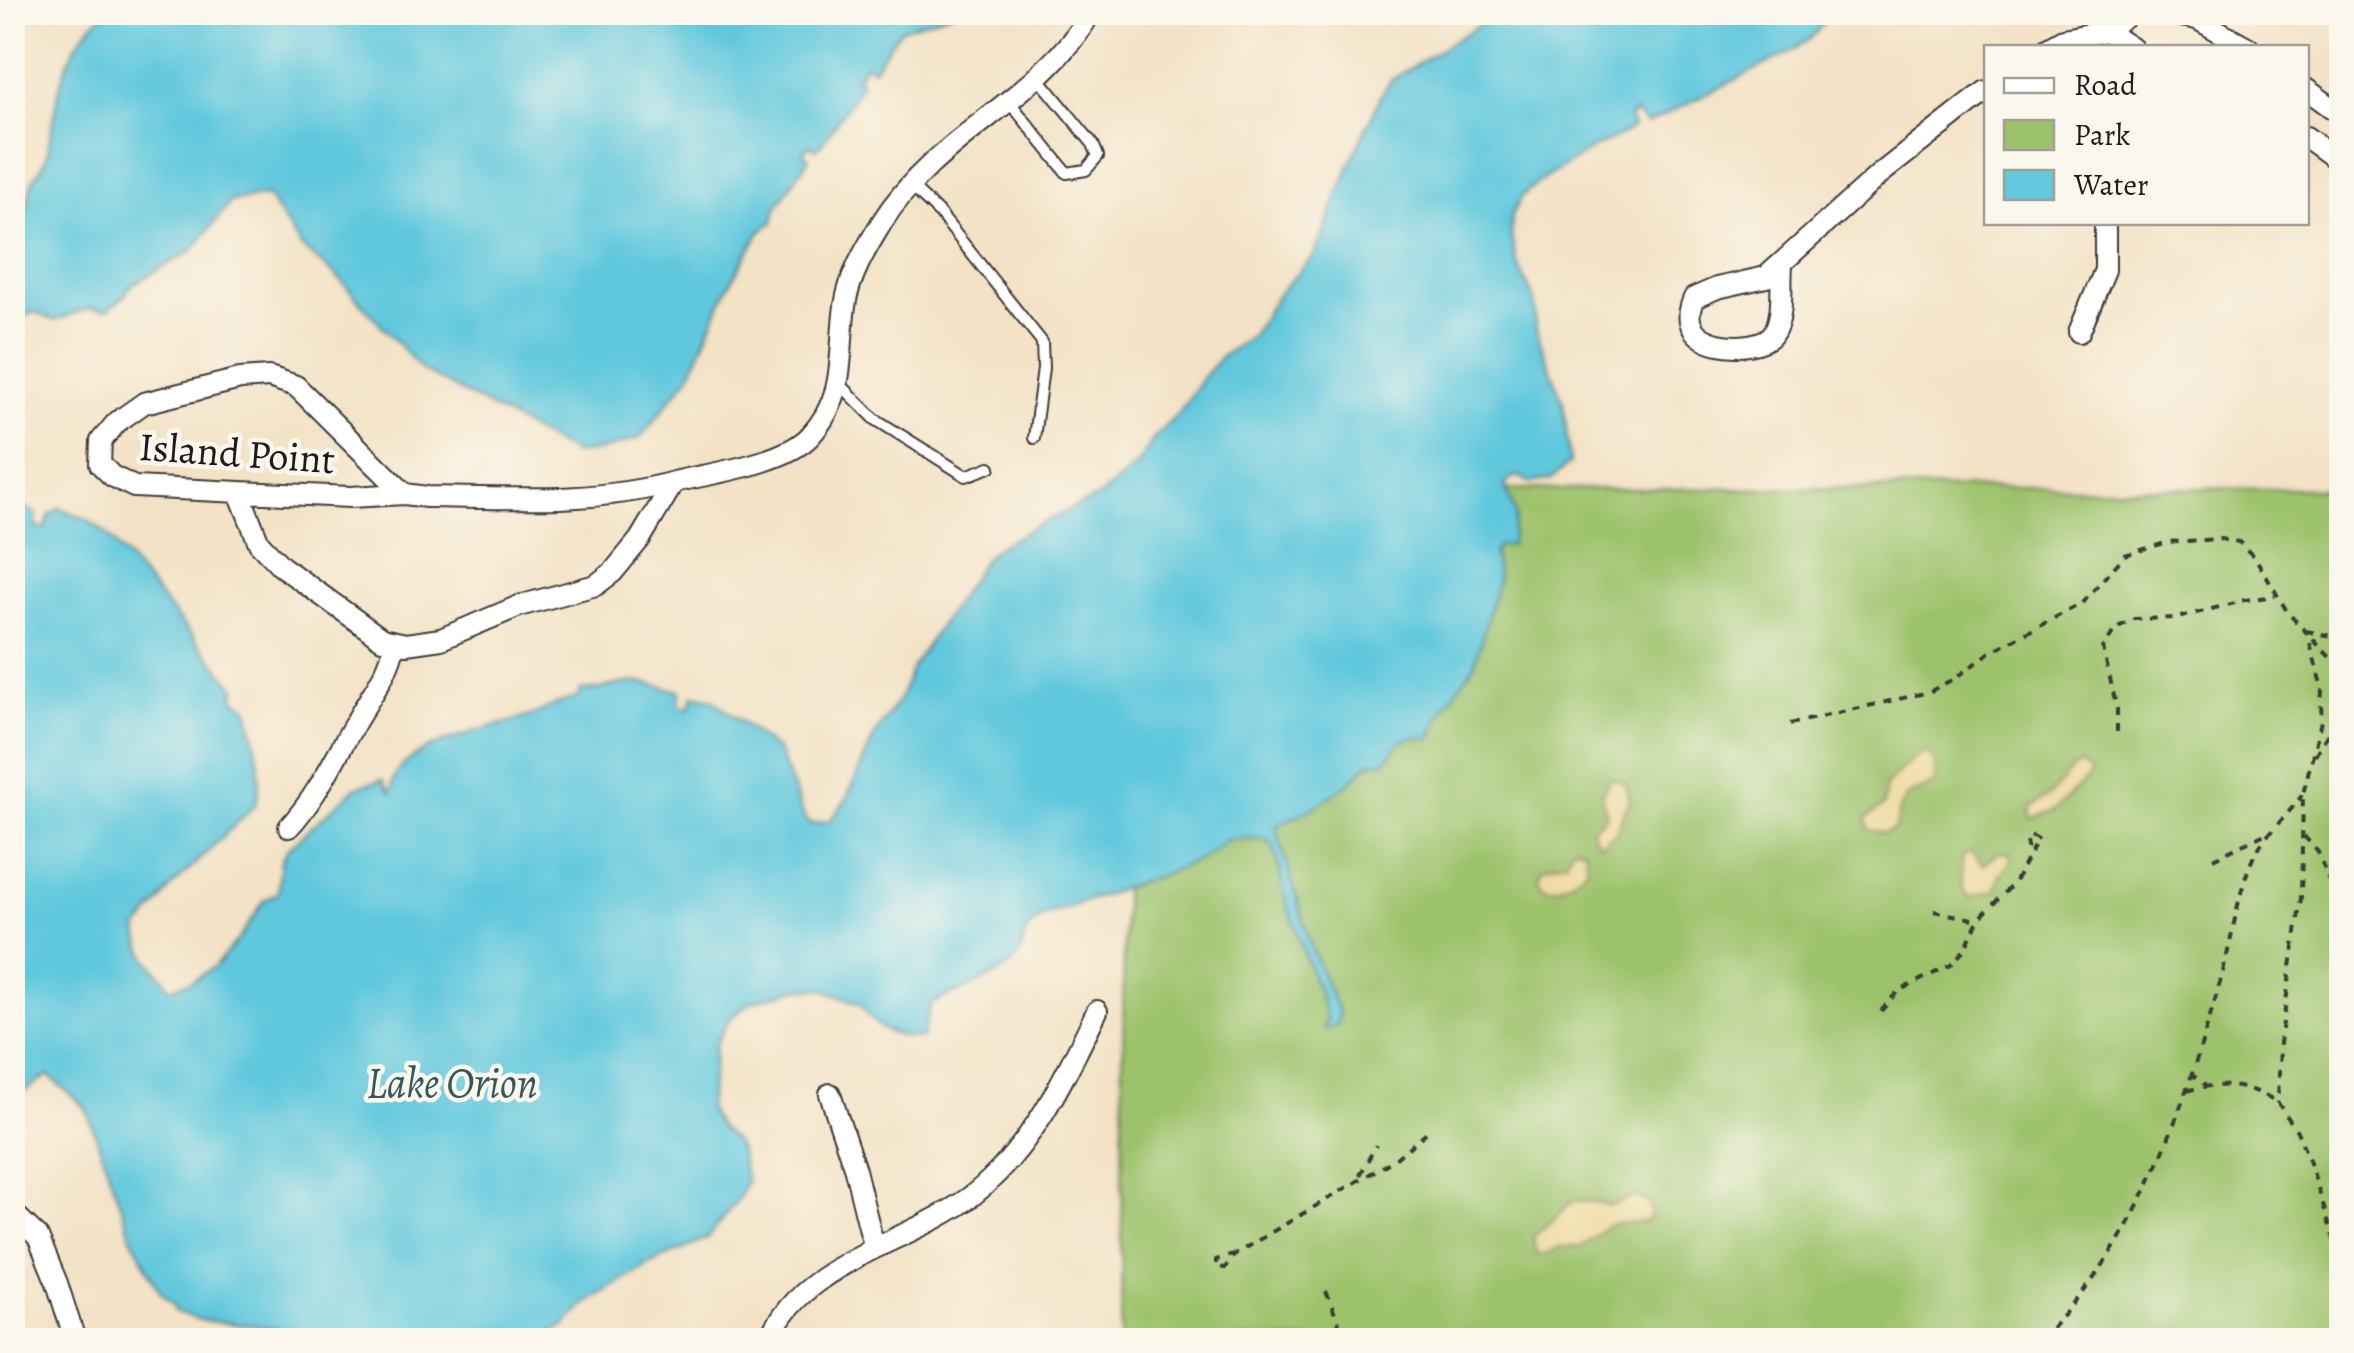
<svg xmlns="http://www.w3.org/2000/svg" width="2354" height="1353" font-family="Alegreya,serif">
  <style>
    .green { fill: #9dc26c; stroke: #5c6f44; stroke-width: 2.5 }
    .sand { fill: #eeda9e; stroke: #857b5d; stroke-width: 2.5 }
    .water { fill: #61c8dd; stroke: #3e727c; stroke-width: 2.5 }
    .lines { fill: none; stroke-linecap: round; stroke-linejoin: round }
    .lane-casing { stroke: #3c3a35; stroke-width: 14 }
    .street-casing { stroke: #3c3a35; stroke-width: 24 }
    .path { stroke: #3c3a35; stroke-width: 4; stroke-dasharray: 8 8; stroke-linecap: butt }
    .lane { stroke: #fff; stroke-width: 10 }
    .street { stroke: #fff; stroke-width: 20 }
    .labels { text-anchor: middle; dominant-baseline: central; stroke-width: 9; stroke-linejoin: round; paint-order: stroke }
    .street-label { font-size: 40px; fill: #1c1c1c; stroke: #fbf7ec }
    .water-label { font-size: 42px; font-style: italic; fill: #345860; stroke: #fbf7ec }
  </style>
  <rect width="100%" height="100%" fill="#fbf7ec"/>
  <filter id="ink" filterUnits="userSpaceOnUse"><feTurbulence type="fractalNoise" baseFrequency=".01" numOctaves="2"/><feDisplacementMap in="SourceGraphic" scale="20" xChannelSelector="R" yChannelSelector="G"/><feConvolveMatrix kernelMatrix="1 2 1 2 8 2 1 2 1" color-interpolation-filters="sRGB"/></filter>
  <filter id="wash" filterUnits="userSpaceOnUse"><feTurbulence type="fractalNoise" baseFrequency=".0048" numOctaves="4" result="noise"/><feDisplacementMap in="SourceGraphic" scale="40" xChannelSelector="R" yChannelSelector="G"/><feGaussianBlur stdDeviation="2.25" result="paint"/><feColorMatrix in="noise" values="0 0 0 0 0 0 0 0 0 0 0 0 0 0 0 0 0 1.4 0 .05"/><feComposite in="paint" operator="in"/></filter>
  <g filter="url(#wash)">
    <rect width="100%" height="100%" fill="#f3e2c5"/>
    <path class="green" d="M2043,488L2341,489V1340H1121L1127,490Z"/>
    <path class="sand" d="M1926,752L1934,760L1936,784L1906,796L1899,810L1896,828L1885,833L1869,830L1865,819L1883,806L1886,784C1900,775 1910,756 1926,752Z
      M2080,764L2089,771V776L2055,810L2032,819L2031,807L2050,795L2073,768Z
      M1615,779L1626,785L1630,800L1615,834L1601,844L1595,840L1592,828L1607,815L1601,796L1610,780Z
      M1573,846L1584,850L1588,867C1577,878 1560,891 1544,886L1539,879C1540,862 1554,864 1566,861Z
      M1999,852L2009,853L2012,859L1998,879L1995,891L1969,897L1961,888C1962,877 1958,862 1964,854L1971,853L1983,865Z
      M1636,1196L1649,1204L1651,1214L1647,1221L1617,1224L1606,1227L1580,1247H1561L1545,1255L1536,1253L1533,1237L1573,1201H1588L1611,1206Z"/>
    <path class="water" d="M105,13V12L952,13L901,29L873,69L865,65L856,78L862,84L820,146L816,149L809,145L803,153L809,158L776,208L773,222L761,230L728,287L690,375L640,438L603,450L575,454L422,370L336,275L302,248L267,196L231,201L193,250L130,286L124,297L107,310L89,308L55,321L35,312L13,320V218L28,207C29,199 29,190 32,183C36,173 45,166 47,155C57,102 59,49 105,13Z
      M1514,13H1831L1811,38L1790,52L1647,124L1636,113L1629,118L1633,126L1629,131L1588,151L1534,185L1522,196L1512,215L1511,236L1517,263L1535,300L1536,330L1563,402L1570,463L1551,479L1531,483L1519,476L1511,478L1505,485L1516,516L1510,545L1498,546L1494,553L1498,579L1475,664L1442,712L1431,738H1411L1400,742L1385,762H1370L1349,783L1314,808L1276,826L1313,952L1339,1013L1338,1023L1326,1030L1323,1026L1327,1020C1322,996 1311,976 1304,953C1299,938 1295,924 1289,909C1280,887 1281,864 1272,843L1260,838L1227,840L1202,859L1173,871L1043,916C1013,937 1030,944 1015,961C998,979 952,993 931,1004L922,1038C893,1039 873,1028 861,1004L824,989L800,988L751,1002L729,1019L716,1044L708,1109L719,1128L735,1142L740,1152L746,1182L739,1197L707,1238L646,1265L584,1303L563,1327L530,1340H354L326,1334L199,1320L175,1311L176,1306L160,1291L132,1238L86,1108L48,1075L13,1099V509C20,505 31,510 37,515L35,527L45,529L50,514L60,508L88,520L106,533L236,689L233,695L237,701L247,706C255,735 264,773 256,804L174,884L138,929C141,960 157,967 170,988L190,982L214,967L239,939L264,901L278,893L281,861L289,847L357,787L382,780L391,793C393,788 392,783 394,778C410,742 494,728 527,717C545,711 559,700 578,698L581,690C604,692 612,683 630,683C647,682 664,687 680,691L679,705L689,709L694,695L712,699L778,751L805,819L812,824L830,821L846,800L875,735L901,696L912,667L985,558L996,548L1048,520L1100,496L1135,467L1155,437L1180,412L1203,377L1222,356L1252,335L1280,292L1315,255L1357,148L1381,95L1391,80L1481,24Z"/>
  </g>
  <g filter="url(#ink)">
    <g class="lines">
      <g class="lane-casing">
        <path id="lane" d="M1008,100L1067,173L1086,170L1098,156L1093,144L1037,76
          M911,186L940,214L1042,342L1043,368L1034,438
          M838,382L875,419L966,476L990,467"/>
      </g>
      <g class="street-casing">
        <path id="street" d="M2160,12L2197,19L2249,48
          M2106,31L2132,48
          M2047,48L2063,39L2106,31L2133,12
          M2306,89L2342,115
          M2306,137L2342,163
          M1782,265C1780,285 1785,318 1772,335C1756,354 1669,352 1694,298L1717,288L1766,277L1880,174L1986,91
          M2079,332L2105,270V222
          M239,492L259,543L281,566L382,639L406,644L441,639L519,606L596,585L613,572L640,539L674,482C711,473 784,464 810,436C848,395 838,353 845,306C849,276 867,247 882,222C936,135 1043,98 1091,12
          M405,494L350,497L134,487L112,476L100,464L101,441L117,422L144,403L240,379L269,377L296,386L405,494L427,497C510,498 593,504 674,482
          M289,827C321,792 337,752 361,713C375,689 390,670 395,642
          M830,1094L855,1170L874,1247
          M12,1212L38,1237L57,1283L75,1340
          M769,1340C802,1260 911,1243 973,1195C1032,1148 1065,1077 1097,1011"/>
      </g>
      <path class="path" d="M2306,631L2342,638
        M2310,643L2322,688L2321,721L2303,794L2301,898L2280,1043L2278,1103L2297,1131L2309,1160L2342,1264
        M1790,724L1929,692L1955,678L1992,651L2081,604L2125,555L2168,542L2221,539L2239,542L2256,559L2288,613L2342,670
        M2117,732V709L2103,648L2116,628L2134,619L2178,618L2245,600L2275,596
        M2315,755L2327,735L2342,726
        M2304,836L2318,852L2329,880
        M2213,859L2269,832
        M1934,911L1978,920
        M1881,1011L1898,991L1951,965L1965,949L1978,920L2014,883L2038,839L2031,835L2026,841L2029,856
        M2190,1073L2205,1085
        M2187,1091C2216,1081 2253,1085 2278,1103
        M1360,1175L1376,1145
        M1235,1254L1216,1260V1267L1225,1268L1235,1254L1395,1159L1429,1130
        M1326,1291L1345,1340
        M1872,1340L1893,1335
        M2040,1340C2139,1246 2184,1108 2221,979C2232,942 2238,887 2255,854C2267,832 2288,816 2302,795"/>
      <use href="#lane" class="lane"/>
      <use href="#street" class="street"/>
    </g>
  </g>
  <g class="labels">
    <g class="street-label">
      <text transform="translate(237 453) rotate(4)">Island Point</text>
    </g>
    <g class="water-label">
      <text x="452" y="1082">Lake Orion</text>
    </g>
  </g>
  <rect width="2354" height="1353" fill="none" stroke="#fbf7ec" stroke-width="50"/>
  <rect x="1984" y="45" width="325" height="180" fill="#fbf7ec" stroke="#a29f99" stroke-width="2.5"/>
  <rect x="2004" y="78" width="50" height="15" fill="#ffffff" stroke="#a29f99" stroke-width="2.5"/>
  <text x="2074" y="95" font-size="30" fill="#1c1c1c">Road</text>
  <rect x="2004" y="120" width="50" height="30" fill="#9dc26c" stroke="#a29f99" stroke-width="2.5"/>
  <text x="2074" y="145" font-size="30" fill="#1c1c1c">Park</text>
  <rect x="2004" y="170" width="50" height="30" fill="#61c8dd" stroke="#a29f99" stroke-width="2.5"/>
  <text x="2074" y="195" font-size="30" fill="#1c1c1c">Water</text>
</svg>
